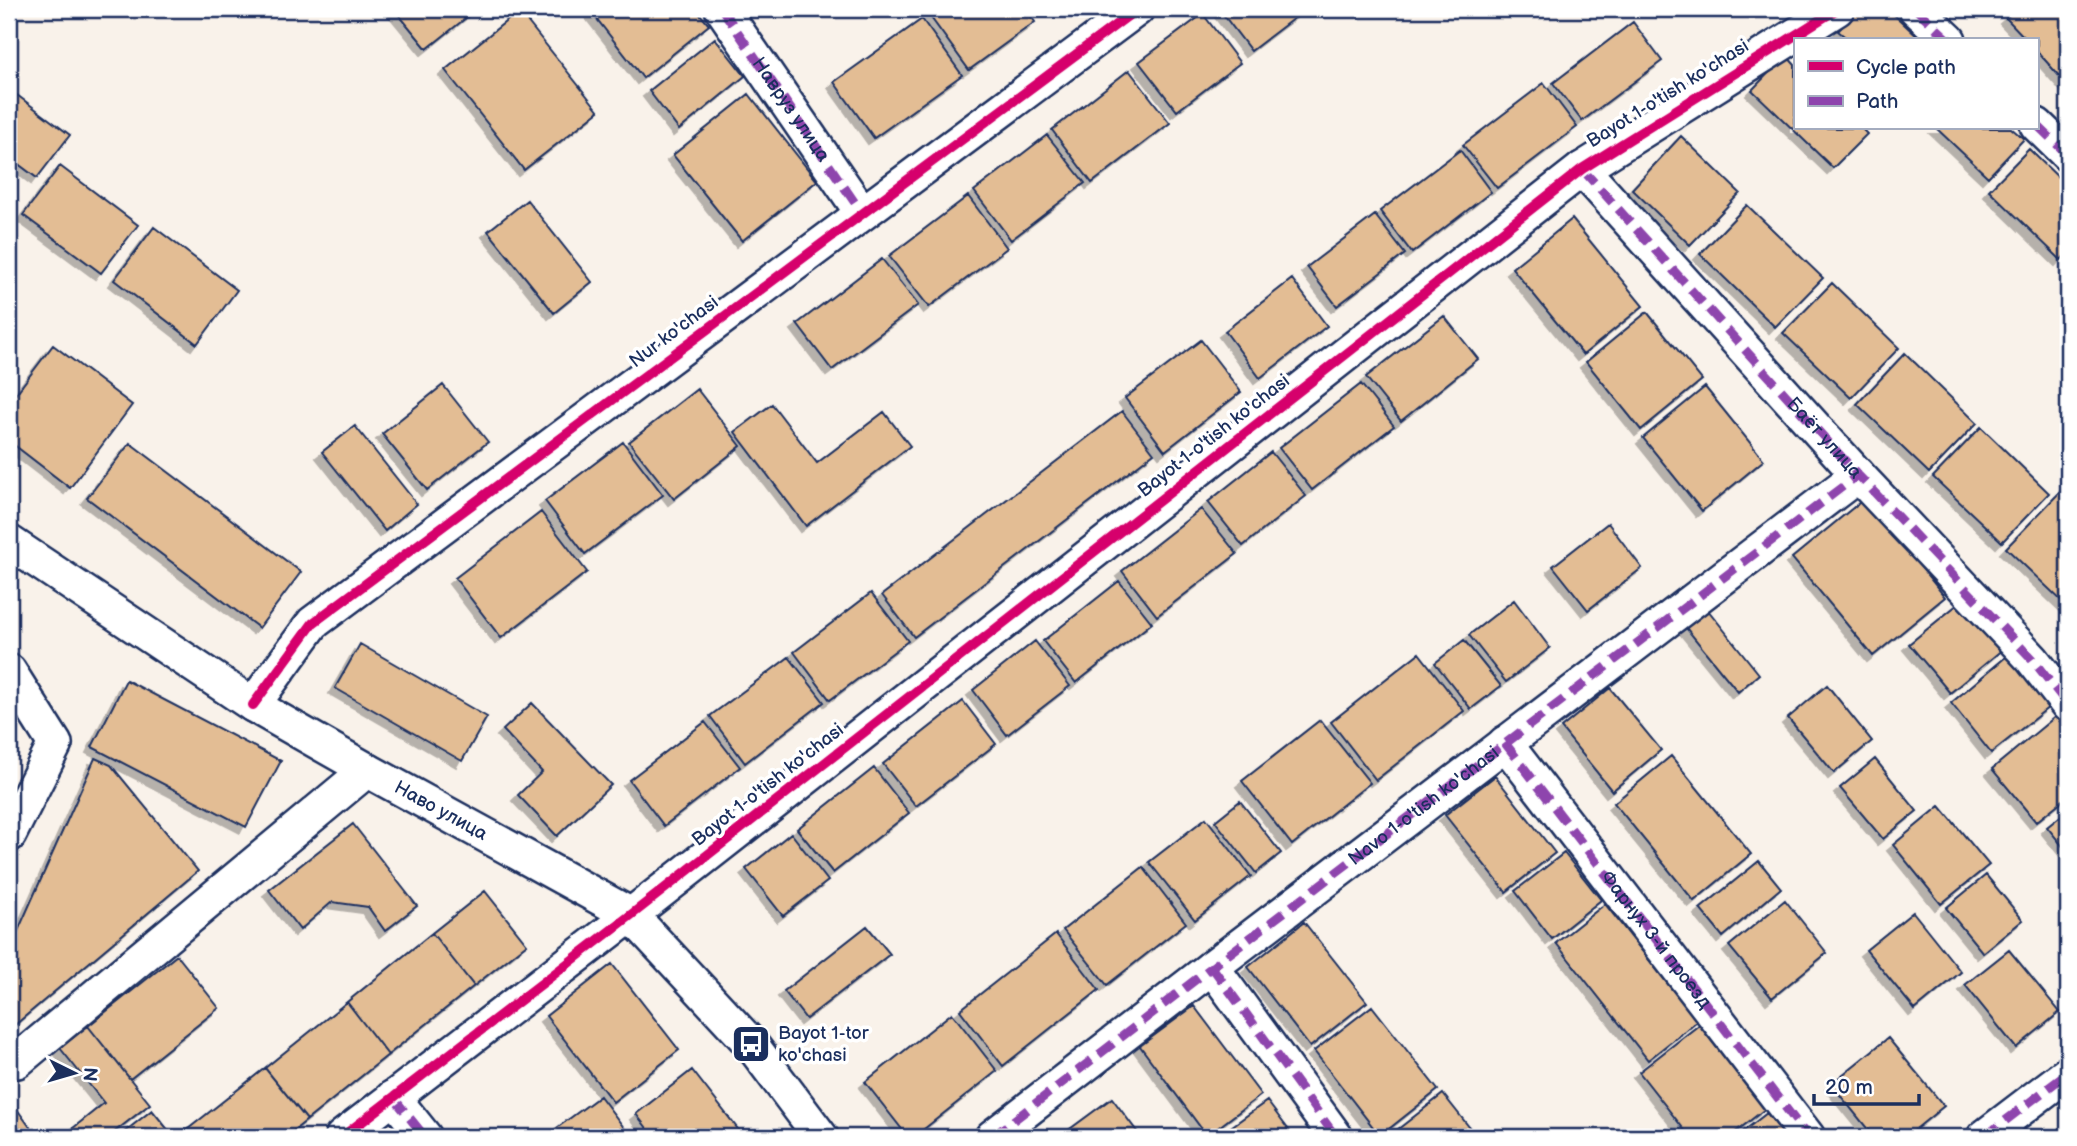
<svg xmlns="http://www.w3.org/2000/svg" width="2077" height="1146" font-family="'Balsamiq Sans',sans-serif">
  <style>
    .building { fill: #e3bd94; stroke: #1b2f5e; stroke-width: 2; filter: url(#shadow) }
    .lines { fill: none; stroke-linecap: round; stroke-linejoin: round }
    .minor-casing { stroke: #1b2f5e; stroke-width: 38 }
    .minor { stroke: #fff; stroke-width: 33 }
    .quiet { stroke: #8e44ad; stroke-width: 9; stroke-dasharray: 18 9; stroke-linecap: butt }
    .cycleway-casing { stroke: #fff; stroke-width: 15 }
    .cycleway { stroke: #d6006c; stroke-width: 10 }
    .labels { text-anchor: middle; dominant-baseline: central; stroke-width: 7; stroke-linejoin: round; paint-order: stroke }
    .street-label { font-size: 19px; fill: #1b2f5e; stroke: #fff }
    .poi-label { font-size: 19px; fill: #1b2f5e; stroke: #fff; text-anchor: start }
  </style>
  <defs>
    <filter id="shadow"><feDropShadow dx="-6" dy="6" stdDeviation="0" flood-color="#0004"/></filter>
  </defs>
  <rect width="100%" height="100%" fill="#f9f2ea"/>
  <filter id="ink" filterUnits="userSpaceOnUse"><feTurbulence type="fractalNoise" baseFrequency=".0143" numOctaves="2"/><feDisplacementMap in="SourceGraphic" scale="14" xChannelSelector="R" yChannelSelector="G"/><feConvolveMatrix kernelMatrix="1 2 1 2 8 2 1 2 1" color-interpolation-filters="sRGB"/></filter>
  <g filter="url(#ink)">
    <path class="building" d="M394,9H466L471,14L427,49Z
      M589,9H696L709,25L643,78Z
      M937,9H1026L1035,22L969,70L929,15Z
      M1219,9H1306L1251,51Z
      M1859,9H1888L1921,40H1849L1838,31Z
      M2016,9H2068V86L2037,51V40H2027L2006,18Z
      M519,11L599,111L524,170L445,70Z
      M1203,14L1240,63L1177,111L1139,62Z
      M922,19L962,75L874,138L834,82Z
      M1633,22L1662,61L1582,121L1553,83Z
      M715,38L745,76L679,130L649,91Z
      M1786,55L1795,65V128H1861L1867,134L1833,168L1752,90Z
      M1129,70L1170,123L1092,183L1052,130Z
      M1544,83L1577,127L1497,188L1463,145Z
      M9,89L70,135L37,178L9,157Z
      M749,94L817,181L742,241L673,155Z
      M1936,128H2011L2024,139L1988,177Z
      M1047,135L1085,183L1011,240L974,191Z
      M1681,136L1740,193L1690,245L1632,189Z
      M2029,149L2068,187V252L2061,260L1989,190Z
      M1460,150L1491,192L1412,253L1380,211Z
      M60,166L138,225L101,273L23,215Z
      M968,196L1007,248L929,307L889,256Z
      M527,200L592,282L554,313L488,231Z
      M1747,205L1823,278L1775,327L1700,254Z
      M1375,215L1405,254L1337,306L1307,267Z
      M1572,219L1643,306L1583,355L1512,268Z
      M154,227L237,290L197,344L114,280Z
      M882,259L918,305L832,370L797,324Z
      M1292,279L1327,326L1260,378L1225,331Z
      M1832,283L1899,348L1851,398L1783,333Z
      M1647,312L1702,380L1641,430L1586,362Z
      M1444,316L1478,359L1401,421L1366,377Z
      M1201,340L1241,392L1165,451L1125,398Z
      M53,345L132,405L70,488L9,441V403Z
      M1905,353L1977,423L1929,473L1857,404Z
      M1361,384L1394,426L1312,490L1279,448Z
      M443,385L488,442L427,490L382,434Z
      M1705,387L1764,460L1702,511L1643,438Z
      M697,389L741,446L674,499L629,442Z
      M772,404L817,463L884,412L910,446L806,526L735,432Z
      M1122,411L1154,453L914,637L882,595Z
      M355,426L417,504L385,531L322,452Z
      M1981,427L2049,493L2002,542L1933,477Z
      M623,442L663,495L585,554L545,501Z
      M130,443L301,572L259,628L87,498Z
      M1271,452L1306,496L1243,546L1208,502Z
      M2061,491L2068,498V607L2006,548Z
      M1865,498L1945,597L1873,656L1792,558Z
      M1201,509L1237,554L1157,616L1122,571Z
      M541,512L587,572L501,638L455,578Z
      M1608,523L1642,568L1588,610L1553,566Z
      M1119,581L1152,623L1076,683L1043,641Z
      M871,593L908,641L830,700L794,652Z
      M1514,600L1550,648L1506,682L1469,635Z
      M1963,600L2003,649L1950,693L1909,644Z
      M1704,605L1759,674L1738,692L1682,623Z
      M1464,640L1501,686L1471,709L1435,663Z
      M1035,641L1070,686L1007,735L973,690Z
      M360,644L487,717L462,761L335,688Z
      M1419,653L1464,711L1376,780L1331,722Z
      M2007,656L2049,707L1991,753L1951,703Z
      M789,657L824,702L745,763L710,716Z
      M126,680L281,761L246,827L92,747Z
      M1827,685L1872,741L1834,773L1788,718Z
      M1610,688L1661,750L1612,791L1561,728Z
      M963,701L996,744L916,806L883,764Z
      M532,703L611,785L557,836L518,795L542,772L503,730Z
      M2056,716L2068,730V796L2036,822L1992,769Z
      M1320,720L1370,783L1292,845L1242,781Z
      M705,722L740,767L664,826L629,780Z
      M1671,756L1751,854L1694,901L1614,803Z
      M95,758L111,765L198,871L9,1030V951Z
      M1875,759L1917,811L1883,839L1840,788Z
      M874,768L909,813L833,873L797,829Z
      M1495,776L1555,853L1506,892L1445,815Z
      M1240,801L1281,853L1256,873L1215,821Z
      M1940,806L1989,865L1941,904L1893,845Z
      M2068,810V853L2047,827Z
      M1206,818L1251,876L1195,920L1149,862Z
      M353,824L417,906L385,931L368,907L332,902L300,930L269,890Z
      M791,833L828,881L783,916L746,869Z
      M1564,853L1601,900L1552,939L1515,891Z
      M1759,861L1781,888L1723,937L1700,909Z
      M1143,867L1186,923L1107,985L1063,930Z
      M1986,875L2023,920L1983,953L1946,908Z
      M485,891L527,944L474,986L432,933Z
      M1785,900L1827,953L1772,998L1729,946Z
      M1605,904L1697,1021L1648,1060L1556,943Z
      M1913,912L1961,972L1915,1010L1866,950Z
      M1304,922L1367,1002L1310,1047L1248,967Z
      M867,926L890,954L806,1019L784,991Z
      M432,933L474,986L388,1055L347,1002Z
      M1056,934L1099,990L1003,1066L960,1010Z
      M2009,950L2060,1012L2016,1048L1965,985Z
      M177,955L219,1008L130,1079L88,1026Z
      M612,964L679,1050L613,1102L546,1016Z
      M347,1002L388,1055L307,1120L265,1068Z
      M1194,1006L1261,1095L1207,1136L1140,1046Z
      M1372,1006L1438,1090L1380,1136L1314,1051Z
      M952,1013L997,1071L914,1137H908L865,1082Z
      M1699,1025L1765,1109L1729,1137H1690L1639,1072Z
      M88,1026L150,1104L108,1137H62L104,1103L60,1048Z
      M1888,1038L1944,1106L1906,1137H1874L1831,1084Z
      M265,1068L307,1120L286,1137H178Z
      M692,1070L744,1137H654L636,1114Z
      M1443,1094L1477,1137H1388Z
      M600,1096L631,1137H547L546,1136Z
      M9,1098L37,1137H9Z
      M1112,1098L1141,1137H1059Z
      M1267,1101L1294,1137H1217Z
      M152,1110L174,1137H118Z
      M1767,1113L1786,1137H1736Z"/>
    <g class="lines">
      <g class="minor-casing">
        <g id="minor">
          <path id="s1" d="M722,9L862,213"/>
          <path d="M1916,9L1949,40"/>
          <path d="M2037,125L2068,155"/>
          <path d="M1582,169L1858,475L2032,659L2068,705"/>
          <path id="s2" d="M9,542L253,705L367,770L631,915L751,1044L821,1137"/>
          <path d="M9,671L55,744L9,835"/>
          <path d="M253,705L313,623L1137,9"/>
          <path d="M1505,743L1808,1137"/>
          <path d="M1212,967L1336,1137"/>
          <path d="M17,1061L367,770"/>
          <path d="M393,1097L425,1137"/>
          <path d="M342,1137L631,915L1582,169L1837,9"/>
          <path id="s3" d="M992,1137L1212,967L1858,475"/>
          <path d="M1984,1137L2068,1073"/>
        </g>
      </g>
      <use href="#minor" class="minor"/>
      <g class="quiet">
        <path d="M722,9L862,213"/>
        <path d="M1916,9L1949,40"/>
        <path d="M2037,125L2068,155"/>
        <path id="s4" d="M1582,169L1858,475L2032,659L2068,705"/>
        <path id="s5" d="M1505,743L1808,1137"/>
        <path d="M1212,967L1336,1137"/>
        <path d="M393,1097L425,1137"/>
        <path d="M992,1137L1212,967L1858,475"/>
        <path d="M1984,1137L2068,1073"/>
      </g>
      <g class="cycleway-casing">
        <path id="cycleway" d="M253,705L313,623L1137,9
          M342,1137L631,915L1582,169L1837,9"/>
      </g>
      <use href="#cycleway" class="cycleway"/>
    </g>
  </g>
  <defs>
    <g id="bus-square" transform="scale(2.0125)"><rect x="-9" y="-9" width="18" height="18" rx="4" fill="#1b2f5e" stroke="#fff"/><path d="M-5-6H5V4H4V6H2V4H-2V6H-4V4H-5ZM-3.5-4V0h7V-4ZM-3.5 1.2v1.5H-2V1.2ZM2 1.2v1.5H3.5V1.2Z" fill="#fff"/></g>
  </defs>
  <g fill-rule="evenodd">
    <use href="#bus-square" x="751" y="1044"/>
  </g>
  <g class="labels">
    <g class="street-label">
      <text transform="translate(1668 94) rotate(-32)">Bayot 1-o'tish ko'chasi</text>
      <text stroke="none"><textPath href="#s1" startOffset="122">Навруз улица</textPath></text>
      <text transform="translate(674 332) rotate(-37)">Nur ko'chasi</text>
      <text transform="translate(1214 436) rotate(-38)">Bayot 1-o'tish ko'chasi</text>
      <text stroke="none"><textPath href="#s4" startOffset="362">Баёт улица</textPath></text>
      <text transform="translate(768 785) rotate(-38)">Bayot 1-o'tish ko'chasi</text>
      <text stroke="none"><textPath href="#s3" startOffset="544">Navo 1-o'tish ko'chasi</textPath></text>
      <text stroke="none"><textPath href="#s2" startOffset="509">Наво улица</textPath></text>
      <text stroke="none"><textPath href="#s5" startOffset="248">Фарнух 3-й проезд</textPath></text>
    </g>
    <g class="poi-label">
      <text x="778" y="1033">Bayot 1-tor<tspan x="778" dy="22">ko'chasi</tspan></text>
    </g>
  </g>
  <rect width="2077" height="1146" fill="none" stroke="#fff" stroke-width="35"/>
  <rect x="18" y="18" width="2042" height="1111" fill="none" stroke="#1b2f5e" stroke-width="2.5" filter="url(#ink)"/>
  <rect x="1794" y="38" width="245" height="91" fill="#ffffff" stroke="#a4acbf" stroke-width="2"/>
  <rect x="1808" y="61" width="35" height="10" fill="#d6006c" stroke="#a4acbf" stroke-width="2"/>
  <text x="1856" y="74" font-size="21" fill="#1b2f5e">Cycle path</text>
  <rect x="1808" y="96" width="35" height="10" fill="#8e44ad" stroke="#a4acbf" stroke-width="2"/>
  <text x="1856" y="108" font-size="21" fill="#1b2f5e">Path</text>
  <g transform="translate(74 1073) rotate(95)" stroke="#ffffff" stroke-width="5" paint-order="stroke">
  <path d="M0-5L12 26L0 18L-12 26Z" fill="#1b2f5e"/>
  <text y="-10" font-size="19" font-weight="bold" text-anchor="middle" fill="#1b2f5e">N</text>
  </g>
  <path d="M1814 1094v10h105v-10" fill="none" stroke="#1b2f5e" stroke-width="3.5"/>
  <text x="1825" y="1094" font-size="21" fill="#1b2f5e" stroke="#ffffff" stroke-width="5" paint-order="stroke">20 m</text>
</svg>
